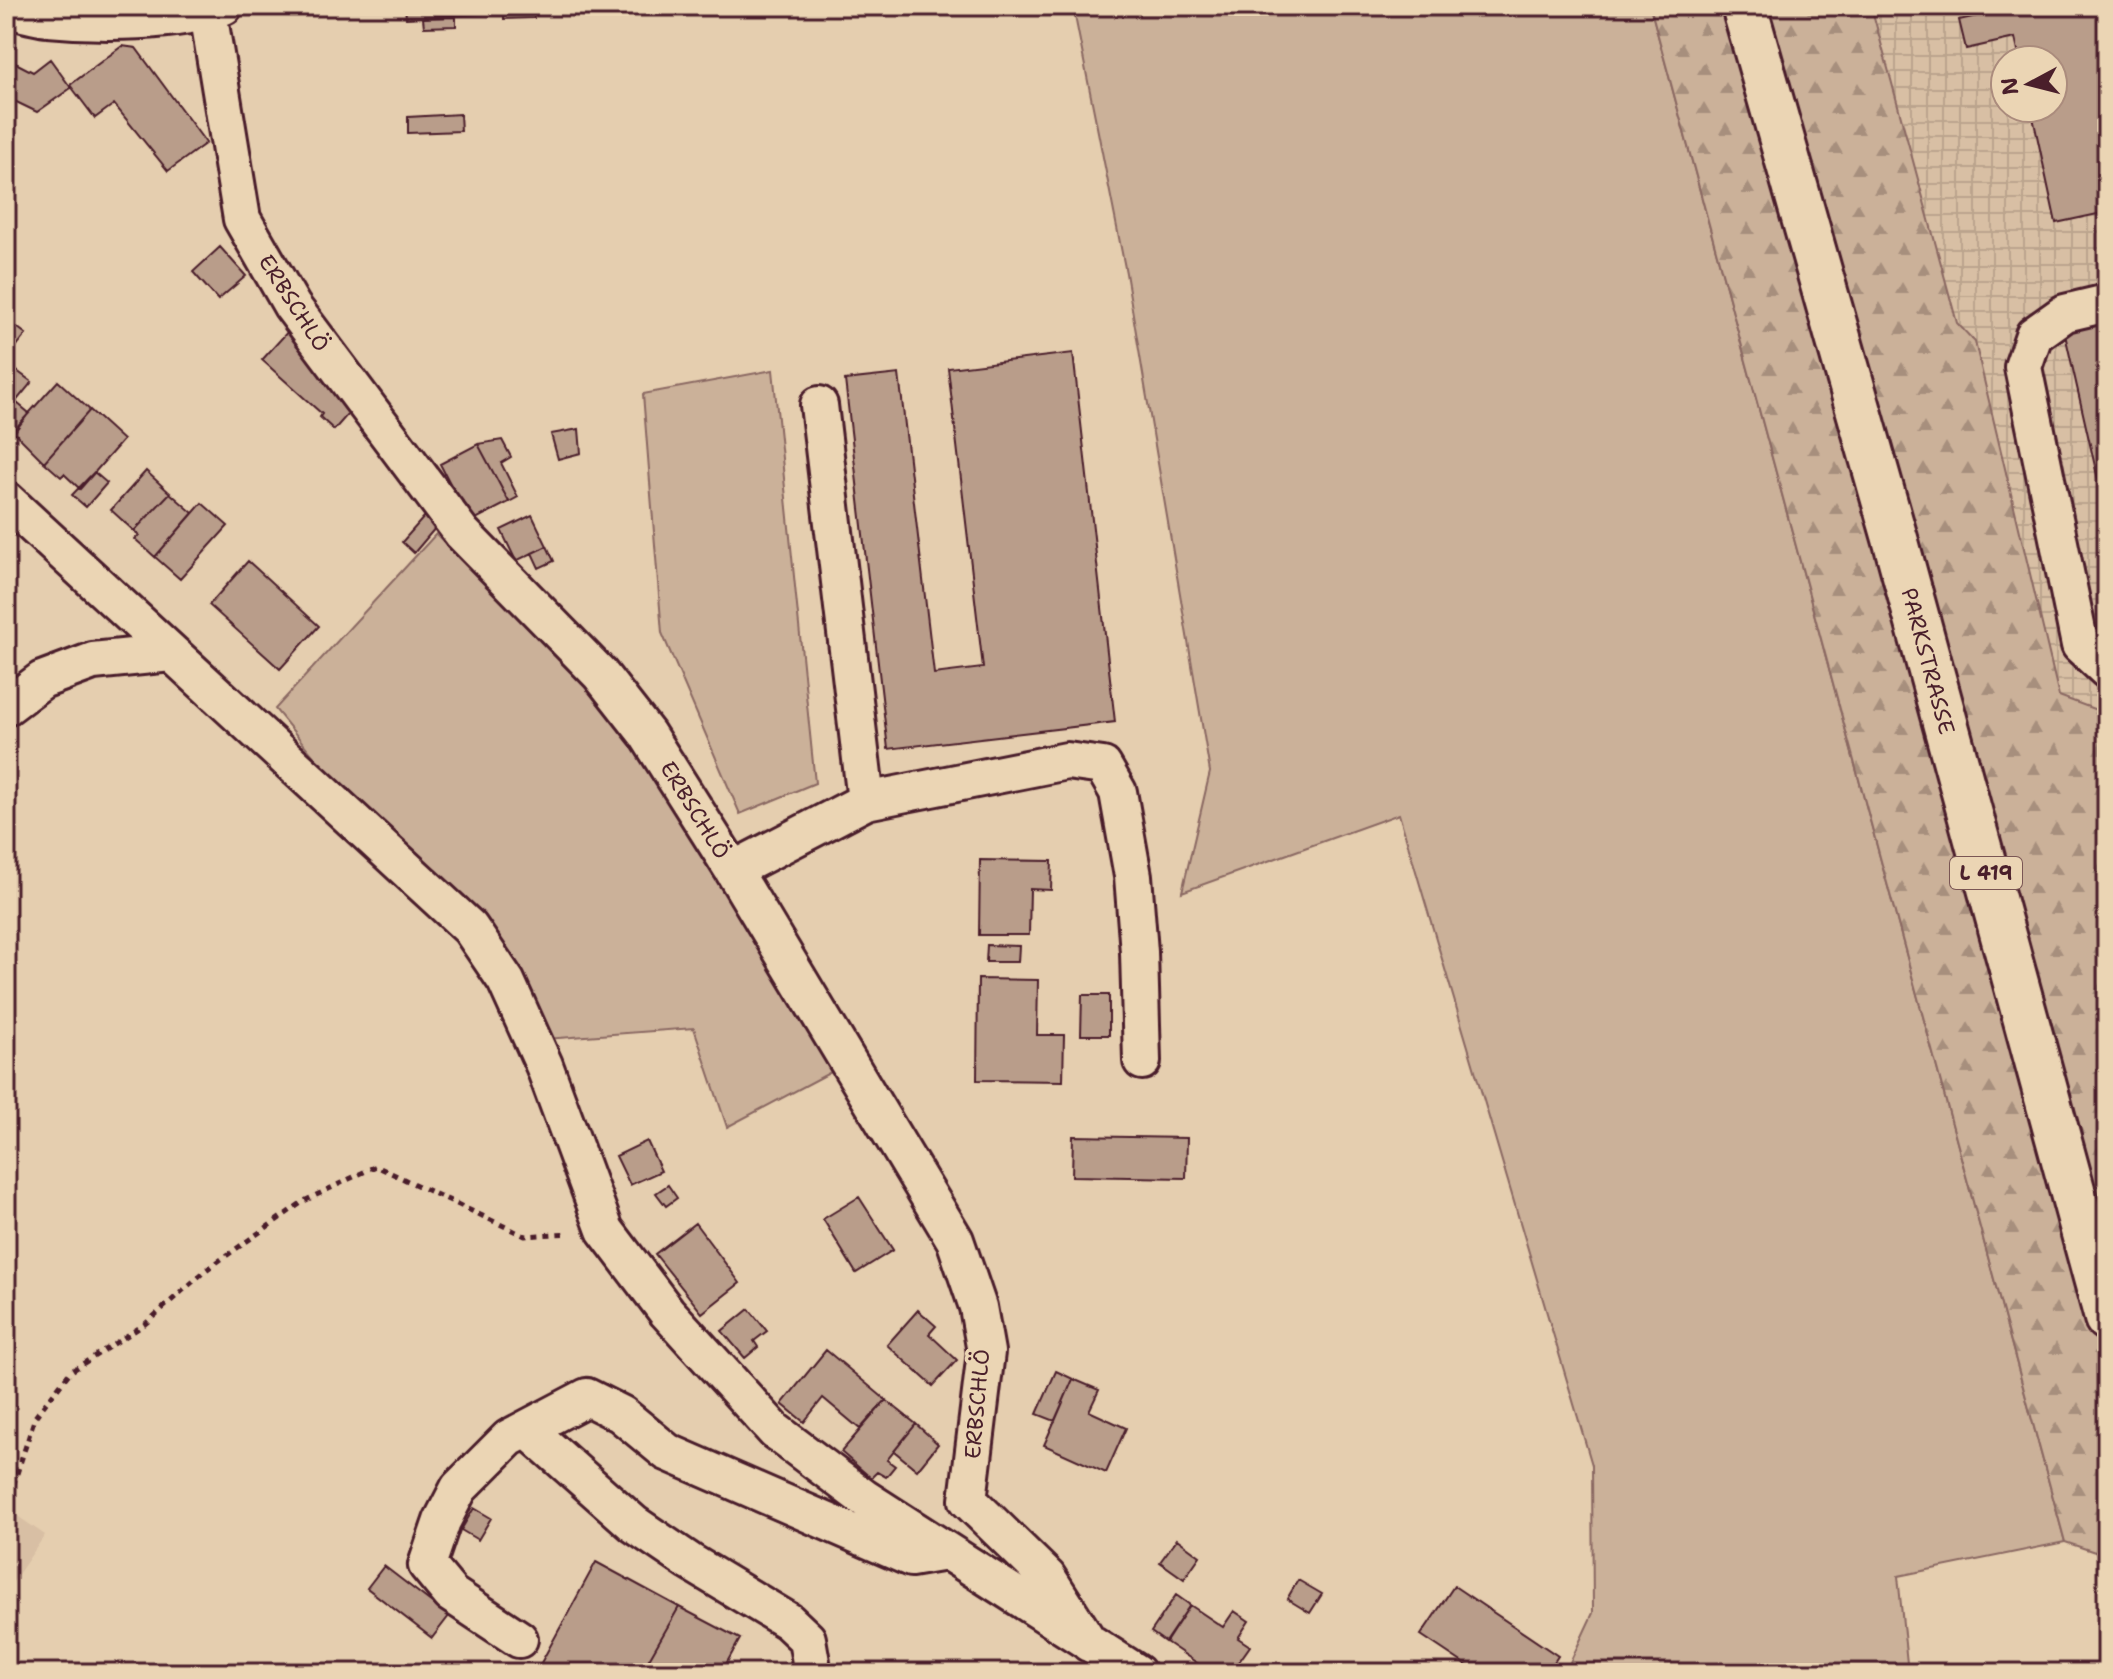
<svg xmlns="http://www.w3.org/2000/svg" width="2113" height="1679" font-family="'Shantell Sans',sans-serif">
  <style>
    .built { fill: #d8bfa4 }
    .industrial { fill: url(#industrial-grid); fill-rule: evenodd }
    .green { fill: #cbb199; stroke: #8a6862; stroke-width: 2 }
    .forest { fill: url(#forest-firs); stroke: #8a6862; stroke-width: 2 }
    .building { fill: #b99d8a; stroke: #4a1f2b; stroke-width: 2 }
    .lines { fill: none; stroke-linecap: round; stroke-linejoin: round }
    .minor-casing { stroke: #4a1f2b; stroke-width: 42 }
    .major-casing { stroke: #4a1f2b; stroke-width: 50 }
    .path { stroke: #4a1f2b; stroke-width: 5; stroke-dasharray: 6 6; stroke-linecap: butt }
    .minor { stroke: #ebd5b4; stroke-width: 36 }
    .major { stroke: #ebd5b4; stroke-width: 44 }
    .labels { text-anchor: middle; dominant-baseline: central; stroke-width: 7; stroke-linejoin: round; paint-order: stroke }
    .shield { fill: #ebd5b4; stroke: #7a5654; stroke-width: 2 }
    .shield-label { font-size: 20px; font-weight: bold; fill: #4a1f2b }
    .street-label { font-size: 22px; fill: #4a1f2b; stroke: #ebd5b4 }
  </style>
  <defs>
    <pattern id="industrial-grid" width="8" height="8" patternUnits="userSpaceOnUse" patternTransform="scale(2)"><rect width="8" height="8" fill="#d8bfa4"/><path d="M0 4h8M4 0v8" fill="none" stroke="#bba48d"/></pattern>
    <pattern id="forest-firs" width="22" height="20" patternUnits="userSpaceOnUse" patternTransform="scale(2)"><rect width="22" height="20" fill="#cbb199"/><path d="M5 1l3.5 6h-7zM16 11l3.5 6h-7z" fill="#a78f7d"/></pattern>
  </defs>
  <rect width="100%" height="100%" fill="#e5ceaf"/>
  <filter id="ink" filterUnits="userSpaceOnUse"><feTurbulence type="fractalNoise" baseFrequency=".0125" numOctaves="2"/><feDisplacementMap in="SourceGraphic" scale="16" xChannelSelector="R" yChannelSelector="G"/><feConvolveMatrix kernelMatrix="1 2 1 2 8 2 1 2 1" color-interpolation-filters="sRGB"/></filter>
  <g filter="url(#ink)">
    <path class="built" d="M6,1508L45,1535L6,1592Z"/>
    <path class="industrial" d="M1871,6H2107V735L2102,712L2059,696L1975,343L1957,323ZM2005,60H2053V108H2005Z"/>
    <path class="green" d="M1073,6H1650L2065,1542L1898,1576L1908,1673H1565L1593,1613L1592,1465L1399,814L1182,892L1210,772L1126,273Z
      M773,370L815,783L740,814L662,633L643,394Z
      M436,534L587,686L682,806L833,1071L727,1127L694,1028L545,1039L275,709Z"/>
    <path class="forest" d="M1650,6H1871L1957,323L1975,342L2059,696L2102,712L2107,735V1556L2065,1542Z"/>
    <path class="building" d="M405,6H534V18L504,19V13L406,18Z
      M2007,6H2107V212L2056,223L2031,108H2053V60H2020L2015,38L1966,49L1959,20L2008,9Z
      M456,17V26L424,27L423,18Z
      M122,46L136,48L206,143L168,171L114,104L95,118L70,85Z
      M6,58L33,72L50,59L71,88L37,112L6,97Z
      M460,114L461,131L408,133V117Z
      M220,247L246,276L218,300L193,272Z
      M6,319L26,334L6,360Z
      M2107,321V519L2064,330Z
      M290,329L355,406L334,430L320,417L322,414L262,360Z
      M1073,353L1115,722L888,749L845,380L899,374L934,674L983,668L948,368Z
      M6,363L32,382L9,410L6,408Z
      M58,381L90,410L44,462L13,431Z
      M17,403L29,413L9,439L6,436V413Z
      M90,410L123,440L80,489L64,474L61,477L44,462Z
      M579,429L581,453L558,459L551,434Z
      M502,440L511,457L501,463L518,497L509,502L478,444Z
      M478,444L509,502L470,522L440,464Z
      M146,471L170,493L134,531L111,510Z
      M94,472L107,483L86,507L72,495Z
      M170,493L193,513L155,557L135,539L139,535L134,531Z
      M202,503L228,526L180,579L155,557Z
      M532,515L547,546L516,561L501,530Z
      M425,516L436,527L414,553L402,542Z
      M547,546L554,561L539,568L532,553Z
      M248,561L319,626L280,669L209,605Z
      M980,860L1052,861L1051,890L1030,889L1029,935H979Z
      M987,945L1019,946L1018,962H986Z
      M978,979L1038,980L1037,1035H1064L1063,1081L977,1080Z
      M1082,995H1109V1035H1081Z
      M1073,1136L1187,1138L1186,1178L1072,1176Z
      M647,1141L661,1171L630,1185L616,1156Z
      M668,1185L677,1198L666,1206L656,1193Z
      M859,1197L893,1250L856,1273L823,1219Z
      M695,1223L740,1283L702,1313L655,1254Z
      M749,1309L767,1331L754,1341L758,1347L745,1358L722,1331Z
      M918,1310L936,1326L929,1334L957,1360L933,1386L887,1345Z
      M826,1350L886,1400L860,1429L823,1398L804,1422L782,1404Z
      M1056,1371L1073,1379L1055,1421L1037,1414Z
      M1073,1379L1099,1390L1089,1411L1126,1428L1106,1473L1044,1445Z
      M886,1400L916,1424L887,1460L895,1466L886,1477L877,1472L871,1478L841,1452Z
      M916,1424L938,1444L917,1470L894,1451Z
      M474,1508L491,1518L478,1540L461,1530Z
      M1177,1539L1200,1556L1184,1579L1160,1562Z
      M596,1562L679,1607L641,1673H538L536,1672Z
      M384,1566L449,1616L432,1638L367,1588Z
      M1298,1580L1322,1594L1310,1613L1287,1599Z
      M1454,1586L1558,1656L1547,1673H1478L1421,1635Z
      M1176,1595L1190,1605L1165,1642L1151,1632Z
      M1190,1605L1223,1627L1234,1611L1249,1621L1238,1638L1250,1646L1231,1673H1212L1166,1642Z
      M679,1607L740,1639L721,1673H641Z"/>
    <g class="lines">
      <g class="minor-casing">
        <path id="minor" d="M6,8C20,12 35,17 49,18C98,23 178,23 224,6
          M208,12L242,219L292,306L462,533L600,674L647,734L733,870L955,1240L978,1307L986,1352L968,1500L1047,1577L1089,1643
          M2107,303L2065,313L2034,335L2023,367L2080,645L2107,670
          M819,405L866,801
          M6,500L470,928L506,981L544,1065L605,1230L667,1312L775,1431L864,1498L1137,1673
          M6,707L42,680L93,661L171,653
          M733,870L866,801L1067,761L1103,766L1118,792L1133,876L1139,952L1142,1061
          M527,1429L634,1524L690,1562L788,1621L807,1639L811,1662L808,1673
          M519,1639L451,1594L427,1565L442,1521L459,1488L509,1438L587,1397L621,1414L667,1452L911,1558L946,1552"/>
      </g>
      <g class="major-casing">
        <path id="major" d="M1744,6L1896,542L2107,1318"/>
      </g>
      <path class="path" d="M6,1508L35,1417L70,1372L145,1324L206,1270L304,1201L376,1166L525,1236L569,1233"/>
      <use href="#minor" class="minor"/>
      <use href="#major" class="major"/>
    </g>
  </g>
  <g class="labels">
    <rect class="shield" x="1950" y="857" width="72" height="32" rx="6"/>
    <g class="shield-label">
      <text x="1986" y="873">L 419</text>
    </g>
    <g class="street-label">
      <text transform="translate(294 303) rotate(57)">ERBSCHLÖ</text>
      <text transform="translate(1928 661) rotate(75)">PARKSTRASSE</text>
      <text transform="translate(695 810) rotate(58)">ERBSCHLÖ</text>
      <text transform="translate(977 1404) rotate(-85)">ERBSCHLÖ</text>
    </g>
  </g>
  <rect width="2113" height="1679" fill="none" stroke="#ebd5b4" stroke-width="32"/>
  <rect x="16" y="16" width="2081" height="1647" fill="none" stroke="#4a1f2b" stroke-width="3" filter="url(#ink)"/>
  <g transform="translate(2029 84) rotate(263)"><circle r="38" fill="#ebd5b4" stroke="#ab8c7d" stroke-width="2"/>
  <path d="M0-6L14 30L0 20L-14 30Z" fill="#4a1f2b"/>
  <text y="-12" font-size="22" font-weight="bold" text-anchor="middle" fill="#4a1f2b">N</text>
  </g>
</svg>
